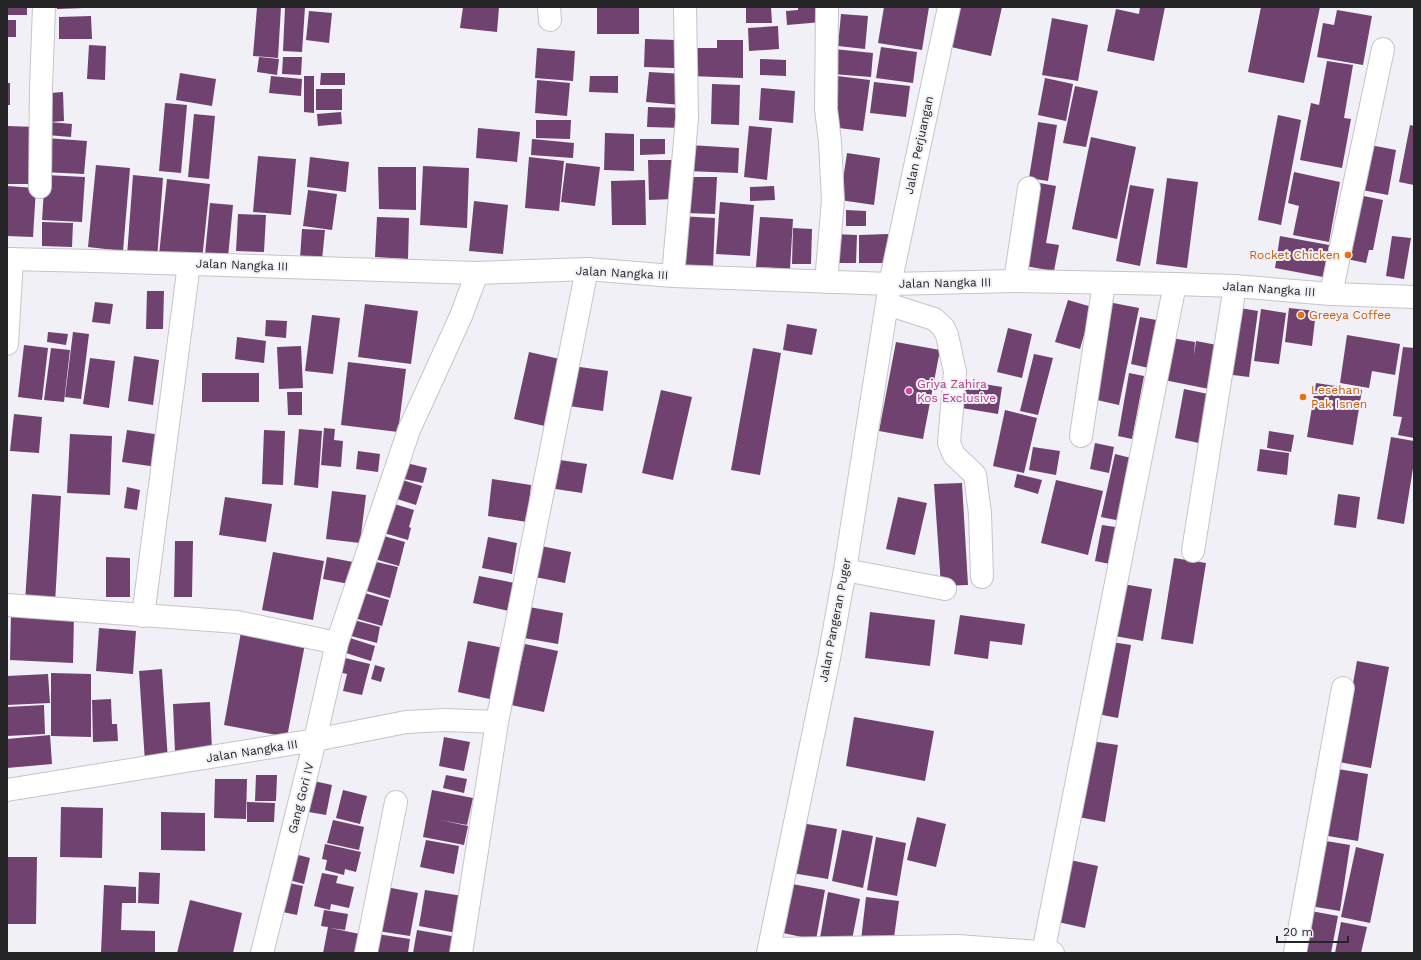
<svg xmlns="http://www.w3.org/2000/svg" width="1421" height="960" font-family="'Work Sans',sans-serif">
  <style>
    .building { fill: #6f426f }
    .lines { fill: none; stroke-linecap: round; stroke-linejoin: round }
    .minor-casing { stroke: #c5c4cb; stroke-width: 24 }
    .tertiary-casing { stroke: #c5c4cb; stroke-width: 24 }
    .minor { stroke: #fff; stroke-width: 22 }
    .tertiary { stroke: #fff; stroke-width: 22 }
    .food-dot { fill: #e8710a; stroke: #f2f0f7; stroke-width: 1.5 }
    .hotel-dot { fill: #d1479c; stroke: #f2f0f7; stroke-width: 1.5 }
    .labels { text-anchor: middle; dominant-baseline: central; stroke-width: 4; stroke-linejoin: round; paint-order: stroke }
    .street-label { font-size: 12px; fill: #252427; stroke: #f2f0f7 }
    .food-label { font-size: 12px; fill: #c56008; stroke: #f2f0f7; text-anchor: start }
    .hotel-label { font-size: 12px; fill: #b23c85; stroke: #f2f0f7; text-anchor: start }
  </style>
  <rect width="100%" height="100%" fill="#f2f0f7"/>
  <path class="building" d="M7,7H27V15H7Z
    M57,7H84V8L57,9Z
    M257,7H281L278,58L253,56Z
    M285,7H305L302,52L283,51Z
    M463,7H499L497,32L460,28Z
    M597,7H639V34H597Z
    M746,7H771L772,23H746Z
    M798,7H821L822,22L787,25L786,11L798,10Z
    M884,7H929L922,50L878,43Z
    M961,7H1002L991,56L951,47Z
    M1140,7H1165L1154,61L1107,51L1116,9L1139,14Z
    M1261,7H1320L1304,83L1248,72Z
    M1337,10L1372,16L1363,65L1317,57L1323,23L1334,25Z
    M309,11L332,13L329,43L306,40Z
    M841,14L868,16L865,49L838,46Z
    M91,16L92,39H59V17Z
    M1052,18L1088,25L1078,81L1042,75Z
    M7,20H16V37H7Z
    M778,26L779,49L749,51L748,28Z
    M645,39L676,40L674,68L644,67Z
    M717,40H743V78L690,76L691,48H717Z
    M89,45L106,46L105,80L87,79Z
    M881,47L917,52L913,83L876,78Z
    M537,48L575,51L573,81L535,78Z
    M834,49L873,53L871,77L832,74Z
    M259,57L279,59L277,75L257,72Z
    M283,57H302L301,75L282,74Z
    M760,59L786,60V76L760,75Z
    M1327,61L1353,65L1344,118L1351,119L1342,168L1300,160L1311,103L1319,105Z
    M649,72L684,74L682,105L646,102Z
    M180,73L216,79L212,106L176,100Z
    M321,73H345V85H320Z
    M271,76L302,79L301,96L269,93Z
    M304,76H314V113L304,112Z
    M590,76H618V93L589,92Z
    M837,76L870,80L863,131L831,127Z
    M1045,78L1073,84L1066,121L1038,115Z
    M537,80L570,83L567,116L535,113Z
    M874,82L910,86L906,117L870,113Z
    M7,83H10V105H7Z
    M712,84L740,85L739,125L711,124Z
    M1075,86L1098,91L1086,147L1063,143Z
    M761,88L795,91L793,123L759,120Z
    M316,89H342V110H316Z
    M63,92L64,121L51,122L50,93Z
    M165,103L187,105L181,173L159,171Z
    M648,107L682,108V128L647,127Z
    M341,112L342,124L318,126L317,114Z
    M194,114L215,116L209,179L188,177Z
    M1278,115L1301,120L1281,225L1258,220Z
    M536,120H571L570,139L536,138Z
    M49,122L72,124L71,137L47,135Z
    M1038,122L1057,125L1048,181L1029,178Z
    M1410,125L1414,126V185L1399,182Z
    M7,126L38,127L36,184H7Z
    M749,126L772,128L767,180L744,177Z
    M478,128L520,132L517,162L476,158Z
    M605,133L634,134V171L604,170Z
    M1091,137L1136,147L1117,239L1072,229Z
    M46,138L87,141L84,174L43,172Z
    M532,139L574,143L573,158L531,155Z
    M640,139H665V154L640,155Z
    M1365,144L1396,150L1388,195L1357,189Z
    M689,145L739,148L738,173L687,171Z
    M847,153L880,158L874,205L840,200Z
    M258,156L296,159L291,215L253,212Z
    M310,157L349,162L346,192L307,187Z
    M529,157L564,161L559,211L525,208Z
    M648,160H673L674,199L649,200Z
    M566,163L600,167L595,206L561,202Z
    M96,165L130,168L123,251L88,247Z
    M423,166L469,168L467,228L420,225Z
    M378,167H416V210L379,209Z
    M1294,172L1340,182L1329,242L1293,235L1299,206L1288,203Z
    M45,175L85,177L82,222L42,220Z
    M133,175L163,178L157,259L127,256Z
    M685,177H717L715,214L685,213Z
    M1167,178L1198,182L1187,268L1156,264Z
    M167,179L210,184L202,260L159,255Z
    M645,180L646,225H612L611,181Z
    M1034,182L1056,186L1046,243L1059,245L1054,271L1019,265Z
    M1130,185L1154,189L1140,266L1116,261Z
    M7,186L36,188L33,237L7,236Z
    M774,186L775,200L750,201V187Z
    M308,190L337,194L332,230L303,226Z
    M1354,194L1383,200L1373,250H1369L1366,263L1342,258Z
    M474,201L508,205L503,254L469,251Z
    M720,202L754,205L750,256L716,254Z
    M210,203L233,205L228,257L205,255Z
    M846,210L866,211V226H846Z
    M238,214L266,215L264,252L236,251Z
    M679,216L715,218L713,269L677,267Z
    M377,217L409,218L408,259L375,257Z
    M760,217L793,219L790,269L756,267Z
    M42,222L73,223L72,247L42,246Z
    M793,228L812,229L811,264H792Z
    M302,229L325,230L322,260L300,259Z
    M834,234L857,235L856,263H833Z
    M888,234V263H859V235Z
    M1280,236L1329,245L1323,277L1275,268Z
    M1392,236L1411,238L1404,279L1386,276Z
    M147,291H164L163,329H146Z
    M1068,300L1092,307L1080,349L1055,342Z
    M95,302L113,304L110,324L92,322Z
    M1108,302L1139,308L1119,405L1088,398Z
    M365,304L418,311L411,364L358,357Z
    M1234,307L1258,311L1249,377L1225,374Z
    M1289,308L1316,311L1312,346L1285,342Z
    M1261,309L1286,313L1279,364L1254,361Z
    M312,315L340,318L333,374L305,371Z
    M1140,317L1162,321L1153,369L1131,364Z
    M266,320L287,321L286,338L265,336Z
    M787,324L817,329L812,355L783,350Z
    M1008,328L1032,334L1022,378L997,372Z
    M48,332L68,334L66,345L47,342Z
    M73,332L89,334L81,399L65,397Z
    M1347,335L1400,344L1395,375L1372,371L1369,388L1340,383Z
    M237,337L266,341L264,363L235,359Z
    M1166,337L1195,342L1194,356L1196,341L1217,345L1209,389L1159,379Z
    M896,342L940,350L923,439L879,431Z
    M24,345L48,348L42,400L18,397Z
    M301,346L303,388L279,389L277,347Z
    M1403,347L1414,348V438L1398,435L1402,417L1393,416Z
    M51,348L70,350L64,402L44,400Z
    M753,348L781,353L760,475L731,470Z
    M529,352L564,360L549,427L514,419Z
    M1034,354L1053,358L1038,415L1020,411Z
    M134,356L159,360L153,405L128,401Z
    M90,358L115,361L109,408L83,404Z
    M348,362L406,369L398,432L341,425Z
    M573,366L608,371L603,411L569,406Z
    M202,373H259V402H202Z
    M1129,373L1144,376L1132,439L1118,436Z
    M960,380L1002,387L998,414L956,407Z
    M1316,383L1362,390L1353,445L1307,437Z
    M1184,389L1208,394L1199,443L1175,438Z
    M661,390L692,397L673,480L642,473Z
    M287,392H302V415H288Z
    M1005,410L1037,418L1024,473L993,466Z
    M14,414L42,417L39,453L10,451Z
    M324,428L335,429L334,440L343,441L341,467L321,465Z
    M299,429L322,431L318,488L294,485Z
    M127,430L161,435L157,467L122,462Z
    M264,430L285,431L283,485L262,484Z
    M1269,431L1294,435L1291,452L1267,448Z
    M70,434L112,436L110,495L67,493Z
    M1391,437L1414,441V462L1404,524L1377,519Z
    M1095,443L1114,447L1109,473L1090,469Z
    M1033,447L1060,451L1056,475L1029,470Z
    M1260,449L1289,453L1287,475L1257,471Z
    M358,451L380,454L378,472L356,469Z
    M1115,454L1135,459L1121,521L1101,517Z
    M553,459L587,464L582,493L549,488Z
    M402,462L427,468L423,483L399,478Z
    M1017,474L1042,480L1038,494L1014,487Z
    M399,479L422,486L416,505L394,498Z
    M492,479L531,485L527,522L488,516Z
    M1056,480L1103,491L1088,555L1041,543Z
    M962,483L968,585L941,586L934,484Z
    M127,487L140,490L137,510L124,508Z
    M332,491L366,495L360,543L326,539Z
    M32,494L61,496L55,604L25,602Z
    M1338,494L1360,497L1356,528L1334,525Z
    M225,497L272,504L266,542L219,535Z
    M898,497L927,503L915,555L886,549Z
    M391,503L414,510L409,527L411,528L408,540L384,533Z
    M1102,525L1122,528L1115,565L1095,561Z
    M377,534L405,542L399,566L371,558Z
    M488,537L517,543L512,574L482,568Z
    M175,541H193L192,597H174Z
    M541,546L571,552L565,583L535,577Z
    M273,552L324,561L313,620L262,610Z
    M106,557L130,558V597H106Z
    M327,557L353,562L349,584L323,579Z
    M1174,558L1206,563L1193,644L1161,639Z
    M368,560L398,567L390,598L360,589Z
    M479,576L515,583L509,611L473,603Z
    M1117,583L1152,589L1143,641L1109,635Z
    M361,592L389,600L382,626L354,618Z
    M529,607L563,613L558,644L524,638Z
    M870,612L935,620L930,666L865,658Z
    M11,613L74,615L73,663L10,660Z
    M960,615L1025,624L1022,645L990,641L988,659L954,654Z
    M354,620L380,627L377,643L351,636Z
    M99,628L136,631L133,674L96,671Z
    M241,632L305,644L287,737L224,725Z
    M350,638L375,646L371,661L346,653Z
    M468,641L504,648L494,700L458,692Z
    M1105,641L1131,645L1118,718L1092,713Z
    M525,644L558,651L544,712L511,705Z
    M337,656L370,664L362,695L343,691L347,674L333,671Z
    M1357,661L1389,667L1371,768L1339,762Z
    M375,665L385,668L381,682L371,679Z
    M162,669L168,761L145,762L139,671Z
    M51,673L91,674V737L51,736Z
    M48,674L50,703L7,705V676Z
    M111,699L112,724H117L118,741L93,742L92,700Z
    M210,702L212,751L175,753L173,704Z
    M44,705L45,734L7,736V707Z
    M854,717L934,731L925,781L846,766Z
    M50,735L52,764L7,768V739Z
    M444,737L470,742L464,771L439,766Z
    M1091,741L1118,745L1105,822L1078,817Z
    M1338,769L1368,774L1358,841L1328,836Z
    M256,775H277L276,801H255Z
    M446,775L467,779L464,793L443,788Z
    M215,779H247L246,819L214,818Z
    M309,780L332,785L326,815L303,811Z
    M343,790L367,796L360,824L336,818Z
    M432,790L473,798L467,825L440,820L468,826L464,845L423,837Z
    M247,802L275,803L274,822H247Z
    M61,807L103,808L102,858L60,857Z
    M161,812L205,813V851L161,850Z
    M917,817L946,824L936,867L907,860Z
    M333,820L364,827L359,850L327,843Z
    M801,823L837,829L828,879L792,873Z
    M842,830L873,836L863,888L832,881Z
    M876,837L906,843L897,896L867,890Z
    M426,840L459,846L454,874L420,867Z
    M1320,840L1350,845L1340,911L1310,906Z
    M325,844L361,852L356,872L345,869L344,875L325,870L327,860L322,859Z
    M1356,847L1384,854L1370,923L1341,917Z
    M291,853L310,858L304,884L285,879Z
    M7,857H37L36,924H7Z
    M1070,860L1098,866L1085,928L1058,922Z
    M139,872L160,873L159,904L138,903Z
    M322,873L338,876L336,883L354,887L349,908L331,904L330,910L314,906Z
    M285,882L303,886L297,915L278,911Z
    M792,884L825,890L816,940L783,933Z
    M104,885L136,887V903H122L121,930L155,931V953H101Z
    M386,887L418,893L410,936L378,931Z
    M425,890L469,897L462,934L419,926Z
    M828,892L860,899L851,945L820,938Z
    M866,897L899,901L893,945L861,940Z
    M190,900L242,913L233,953H177Z
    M324,910L348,914L345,930L330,928L360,934L357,953H323L328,927L321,926Z
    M1311,911L1338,916L1331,953H1303Z
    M1341,922L1367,927L1361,953H1335Z
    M417,930L463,938L460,953H413Z
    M377,934L410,939L408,953H374Z"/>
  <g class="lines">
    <g class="minor-casing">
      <path id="minor" d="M549,7L550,20
        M40,187L41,87L44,7
        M673,276L687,118L685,7
        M1015,281L1029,188
        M826,282L833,200L830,142L826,109L827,7
        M1331,294L1383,49
        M887,304L934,319L943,327L947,335L955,372L949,443L954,455L975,475L980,513L982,577
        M7,344L12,259
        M1081,436L1104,283
        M1193,551L1235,286
        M845,570L945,589
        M7,605L237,622L337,643
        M143,616L189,264
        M7,790L315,740L406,722L445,720L497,722
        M769,949L958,946L1053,953
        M262,953L315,740L337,643L409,430L461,316L477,273
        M366,953L396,802
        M461,953L497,722L587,269
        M768,953L829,658L845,570L890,284L949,7
        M1043,953L1175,284
        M1295,953L1343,688"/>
    </g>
    <g class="tertiary-casing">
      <path id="tertiary" d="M7,259L94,261L477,273L587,269L673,276L890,284L1015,281L1175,284L1235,286L1331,294L1414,297"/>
    </g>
    <use href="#minor" class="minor"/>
    <use href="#tertiary" class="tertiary"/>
  </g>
  <g class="food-dot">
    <circle cx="1348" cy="255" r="4"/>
    <circle cx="1301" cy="315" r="4"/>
    <circle cx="1303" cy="397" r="4"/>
  </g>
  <circle class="hotel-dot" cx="909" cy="391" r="4"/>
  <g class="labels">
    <g class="street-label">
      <text transform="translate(919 145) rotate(-78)">Jalan Perjuangan</text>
      <text transform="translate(242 265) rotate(2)">Jalan Nangka III</text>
      <text transform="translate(622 273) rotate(3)">Jalan Nangka III</text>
      <text transform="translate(945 283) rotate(-1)">Jalan Nangka III</text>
      <text transform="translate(1269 289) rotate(4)">Jalan Nangka III</text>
      <text transform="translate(835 620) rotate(-79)">Jalan Pangeran Puger</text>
      <text transform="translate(252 751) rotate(-9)">Jalan Nangka III</text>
      <text transform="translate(301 798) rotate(-76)">Gang Gori IV</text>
    </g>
    <g class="food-label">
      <text x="1340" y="255" text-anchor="end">Rocket Chicken</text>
      <text x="1309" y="315">Greeya Coffee</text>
      <text x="1311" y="390">Lesehan<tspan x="1311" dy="14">Pak Isnen</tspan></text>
    </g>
    <g class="hotel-label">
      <text x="917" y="384">Griya Zahira<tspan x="917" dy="14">Kos Exclusive</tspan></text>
    </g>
  </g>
  <rect width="1421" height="960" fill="none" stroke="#252427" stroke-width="16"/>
  <path d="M1277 936v6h71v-6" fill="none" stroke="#252427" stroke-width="2"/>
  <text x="1283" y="936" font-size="12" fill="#252427" stroke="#f2f0f7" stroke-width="3" paint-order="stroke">20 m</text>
</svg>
